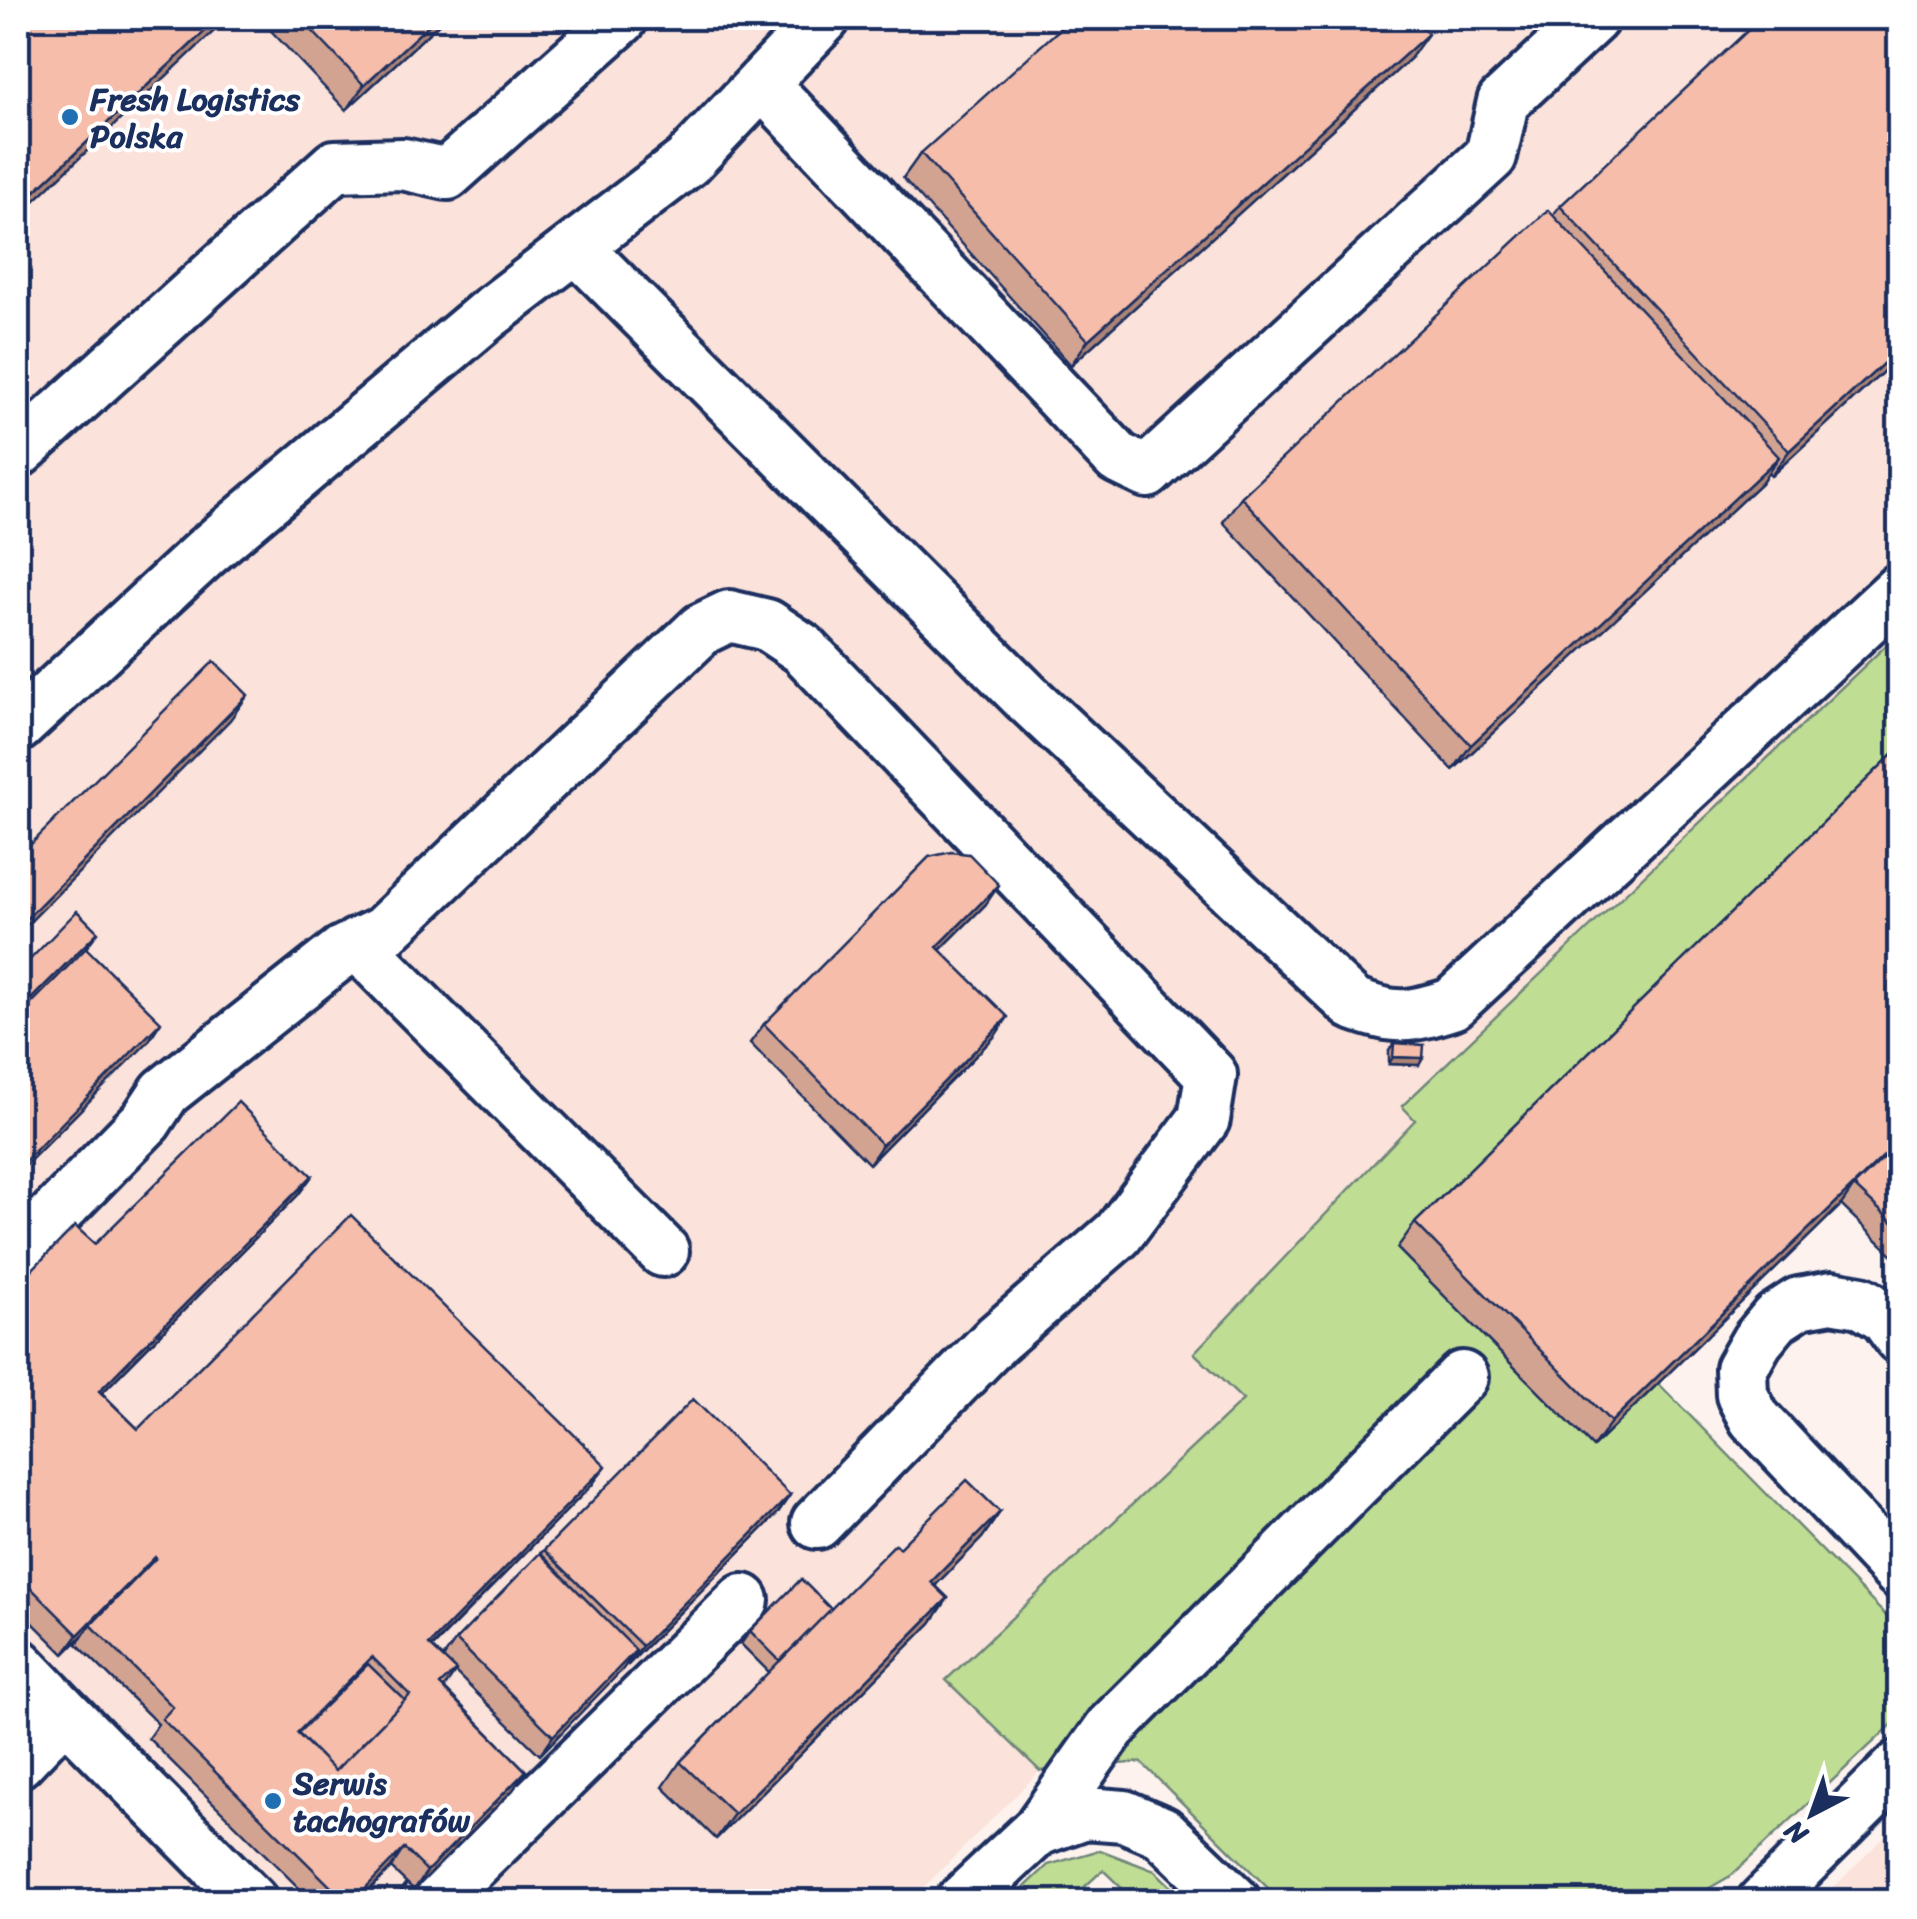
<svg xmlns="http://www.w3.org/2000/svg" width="1917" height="1919" font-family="Sriracha,sans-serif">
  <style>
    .built { fill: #fbe2da }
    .green { fill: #c0dd94; stroke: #6e8679; stroke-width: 2.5 }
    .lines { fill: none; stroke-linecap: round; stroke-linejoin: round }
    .minor-casing { stroke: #1b2f5e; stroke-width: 58 }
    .minor { stroke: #fff; stroke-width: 50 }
    .wall { fill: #d3a392; stroke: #1b2f5e; stroke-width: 2.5 }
    .shaded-wall { fill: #ac8477; stroke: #1b2f5e; stroke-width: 2.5 }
    .building { fill: #f5bdaa; stroke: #1b2f5e; stroke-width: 2.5; fill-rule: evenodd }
    .poi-dot { fill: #1f6fb2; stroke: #fff; stroke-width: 4 }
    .labels { text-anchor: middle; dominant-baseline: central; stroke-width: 8; stroke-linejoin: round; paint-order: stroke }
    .poi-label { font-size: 32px; font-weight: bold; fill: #1b2f5e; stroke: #fff; text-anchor: start }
  </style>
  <rect width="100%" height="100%" fill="#fdf2ee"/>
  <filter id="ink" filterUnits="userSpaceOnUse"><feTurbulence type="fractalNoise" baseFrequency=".01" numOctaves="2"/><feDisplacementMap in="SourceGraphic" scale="20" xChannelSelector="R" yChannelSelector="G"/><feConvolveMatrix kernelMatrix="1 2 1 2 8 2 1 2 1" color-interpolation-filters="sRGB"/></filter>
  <g filter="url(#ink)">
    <path class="built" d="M18,18H1899V633L1403,1106L1415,1119L1194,1352L1243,1400L946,1679L1040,1771L910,1901H18Z
      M1899,1822V1901H1822L1823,1898Z"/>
    <path class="green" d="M1899,633V761L1593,1446L1658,1383L1899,1629V1718L1732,1875L1687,1901L1282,1902L1141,1762L1040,1771L946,1680L1243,1400L1194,1353L1415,1120L1402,1106Z
      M1100,1850L1155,1871L1186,1901H1135L1103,1870L1069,1901H1010L1048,1865Z"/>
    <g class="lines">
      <g class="minor-casing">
        <path id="minor" d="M762,83L1118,458L1147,472L1491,156L1503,102L1593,18
          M576,247L1025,696L1353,1004C1397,1020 1408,1018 1452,1004L1900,589
          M18,452L335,166L403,164L447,174L622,18
          M18,726L206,552L487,315L687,162L824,18
          M357,944L663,1251
          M18,1252L146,1121L165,1092L342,952L383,932L702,629L729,616L767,625L803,649L1211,1075L1204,1119L1118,1234L997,1339L817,1523
          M1900,1338L1885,1317L1861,1302L1832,1297L1799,1303L1776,1318L1757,1341L1741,1369L1742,1395L1754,1418L1900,1573
          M18,1664L65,1713L18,1762
          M65,1713L252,1902
          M1038,1830L1111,1727L1462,1377
          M426,1902L451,1886L743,1600
          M961,1902L1038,1830L1085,1813L1124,1816L1162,1832L1235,1902
          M1763,1902L1900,1766"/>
      </g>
      <use href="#minor" class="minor"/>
    </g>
    <path class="wall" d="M259,18H445L346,110Z
      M1900,18V356L1771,476L1768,473L1761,483L1453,770L1223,522L1241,497L1553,215L1560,206Z
      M1410,59L1071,365L903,178L921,153Z
      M1900,747V1262L1841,1205L1593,1447L1397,1248L1415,1223Z
      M986,904L940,950L995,1036L869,1164L750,1043L764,1024Z
      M1394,1043L1423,1058L1419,1065L1389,1064V1050Z
      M312,1176L298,1195L102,1393L138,1429L592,1485L432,1648L443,1658L456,1640L544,1550L790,1495L777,1514L628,1665L627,1663L540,1755L455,1672L444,1688L526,1771L513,1790L414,1890L391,1868L357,1902H313L148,1738L158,1724L77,1644L84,1634L64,1654L18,1608V1284L95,1244Z
      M1000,1512L982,1538L935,1585L948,1598L931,1623L716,1839L663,1787L680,1762L769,1672L741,1644L750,1631L831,1609L899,1548Z"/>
    <path class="shaded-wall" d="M219,18H228L18,216V207Z
      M436,18H445L346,110L364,85Z
      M1428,34L1410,59L1071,365L1088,340Z
      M1900,348V356L1771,476L1789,451Z
      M1779,457L1761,483L1453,770L1471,745Z
      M248,695L230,720L18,934V927Z
      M999,885L986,904L924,966L937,947Z
      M98,932L72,967L18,1023V1012Z
      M1008,1017L995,1036L869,1164L882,1145Z
      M161,1022L148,1042L18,1173V1168Z
      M1393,1057L1423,1058L1419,1065L1389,1064Z
      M1900,1140L1854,1186L1841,1205L1593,1447L1611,1422Z
      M312,1176L298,1195L85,1410L99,1391Z
      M606,1466L592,1485L415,1664L429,1645Z
      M790,1495L777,1514L628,1665L642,1646Z
      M1000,1512L982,1538L914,1607L931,1582Z
      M155,1557L142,1576L91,1625L84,1634L64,1654L78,1635Z
      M948,1598L931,1623L716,1839L734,1814Z
      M636,1650L623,1669L540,1755L553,1736Z
      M526,1771L513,1790L414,1890L427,1871Z
      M404,1848L391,1868L357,1902H352Z"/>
    <path class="building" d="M18,18H219L18,207Z
      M300,18H436L364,85Z
      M1072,18H1413L1428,34L1088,340L921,153Z
      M1761,18H1900V348L1789,451L1560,206Z
      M1548,210L1779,457L1471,745L1241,497Z
      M214,661L248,695L18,927V857Z
      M1900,747V1140L1611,1422L1415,1223Z
      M951,852L969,854L999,885L937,947L1008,1017L882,1145L764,1024L929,857Z
      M77,911L98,932L18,1012V972Z
      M86,948L161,1022L18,1168V1017Z
      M1394,1043L1424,1045L1423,1058L1393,1057Z
      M238,1102L312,1176L99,1391L138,1429L351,1215L606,1466L429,1645L456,1670L440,1685L526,1771L427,1871L404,1848L352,1902H346L162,1719L173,1707L91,1625L156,1558L155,1557L78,1635L18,1575V1284L75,1226L95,1244ZM372,1657L410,1695L335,1771L297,1733Z
      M1900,1142V1229L1854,1186Z
      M693,1399L790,1495L642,1646L544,1550Z
      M967,1480L1000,1512L931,1582L948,1598L734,1814L680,1762L895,1544L899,1548Z
      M540,1553L636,1650L553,1736L456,1640Z
      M801,1579L831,1609L780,1661L750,1631Z
      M368,1664L405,1700L335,1771L298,1733Z"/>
  </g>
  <g class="poi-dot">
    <circle cx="70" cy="117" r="10"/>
    <circle cx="273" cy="1801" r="10"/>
  </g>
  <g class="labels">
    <g class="poi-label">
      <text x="90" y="99">Fresh Logistics<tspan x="90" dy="37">Polska</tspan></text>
      <text x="293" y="1783">Serwis<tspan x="293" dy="37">tachografów</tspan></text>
    </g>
  </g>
  <rect width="1917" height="1919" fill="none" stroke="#fff" stroke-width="60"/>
  <rect x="30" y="30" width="1857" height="1859" fill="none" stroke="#1b2f5e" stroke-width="4" filter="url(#ink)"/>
  <g transform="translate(1812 1814) rotate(221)" stroke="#ffffff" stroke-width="8" paint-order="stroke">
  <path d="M0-8L18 38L0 25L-18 38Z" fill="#1b2f5e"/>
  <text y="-15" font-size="28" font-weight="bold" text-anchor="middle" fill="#1b2f5e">N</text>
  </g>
</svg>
